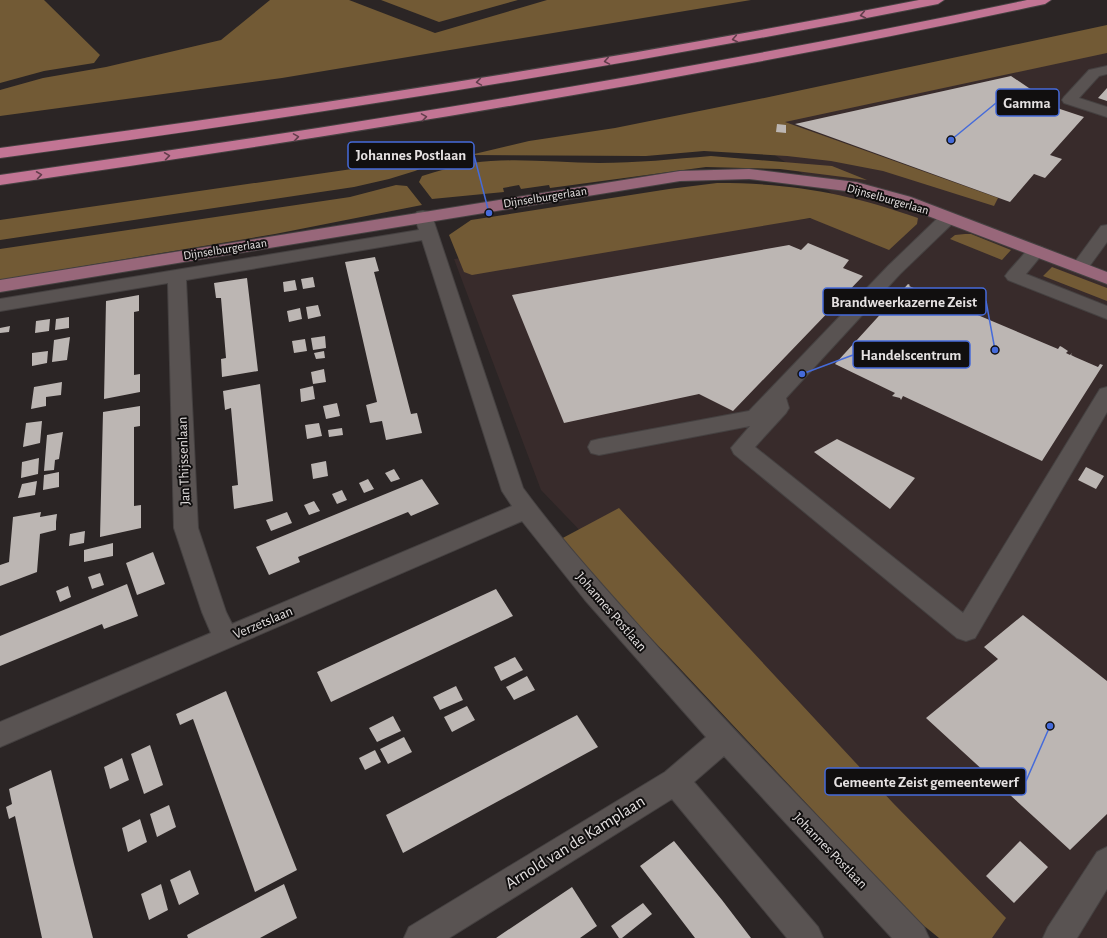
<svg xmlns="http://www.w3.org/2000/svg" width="1107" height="938" font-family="'Alegreya Sans',sans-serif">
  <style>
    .built { fill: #382b2b }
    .forest { fill: #725a35 }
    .building { fill: #bcb6b3 }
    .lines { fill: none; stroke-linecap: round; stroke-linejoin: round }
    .minor-casing { stroke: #454141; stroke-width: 2 }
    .major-casing { stroke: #454141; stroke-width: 2 }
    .highway-casing { stroke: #454141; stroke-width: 2 }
    .minor { fill: #595352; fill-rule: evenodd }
    .major { fill: #98677a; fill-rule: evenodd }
    .highway { fill: #c27594; fill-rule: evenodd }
    .oneway { stroke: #613d4b }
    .labels { text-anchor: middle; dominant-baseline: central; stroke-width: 4; stroke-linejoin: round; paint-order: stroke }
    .far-street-label { font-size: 12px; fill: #e5e1e1; stroke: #110f0f }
    .street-label { font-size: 14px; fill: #e5e1e1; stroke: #110f0f }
    .near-street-label { font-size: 17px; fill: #e5e1e1; stroke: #110f0f }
    .leader { fill: none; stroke: #456bda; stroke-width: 1.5 }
    .callout-dot { fill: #456bda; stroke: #110f0f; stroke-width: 1.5 }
    .callout { fill: #110f0f; stroke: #456bda; stroke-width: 1.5 }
    .callout-label { font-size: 15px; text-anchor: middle; font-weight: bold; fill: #e5e1e1 }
  </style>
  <rect width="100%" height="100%" fill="#2b2525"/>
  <path class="built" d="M1107,32V938H971L541,490L454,259L841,215L897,237L721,119Z"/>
  <path class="forest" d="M0,0H44L100,55L94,63L44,71L0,83Z
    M270,0H349L435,33L547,0H751L282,78L0,116V90L43,78L106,67L221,40Z
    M381,0H518L439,22Z
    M1107,25V53L785,122L998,198L994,206L883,171L831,161L787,156L704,151L646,156L470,155L529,141L615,128L769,97Z
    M455,154L415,171L389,179L354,187L0,240V220Z
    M711,156L832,166L867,180L780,169L706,167L550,188L549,185L521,189L519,185L503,188L504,192L432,199L419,182L422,176C438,171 455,166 472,163C514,157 557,163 599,163C637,163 674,159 711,156Z
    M717,183C791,183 848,193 918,218L917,224L889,250L810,218L472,275L464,272L449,235L471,220L669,189Z
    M396,185L407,186L422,205L275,234L0,280V249L350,197Z
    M965,234H971L1011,250L1002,260L950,239L955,235Z
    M1052,267L1107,288V301L1043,276Z
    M619,508L893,803L1006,918L992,938H939L912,916L670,658L563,547L559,540Z"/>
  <path class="building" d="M1011,76L1060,109L1084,117L1050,155L1062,159L1045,178L1034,174L1010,202L795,124Z
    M1107,88V101L1098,98Z
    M777,124L786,125V133L776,132Z
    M808,243L849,260L843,268L863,276L733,411L699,394L564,423L512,295L789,245L801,250Z
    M375,257L379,271L374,272L411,414L417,413L422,433L386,440L382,421L370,423L366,405L377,402L345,262Z
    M313,277L315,287L303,289L301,279Z
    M247,278L258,371L222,377L221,359L226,358L221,298H216L214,283Z
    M295,280L297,290L284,292L283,282Z
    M908,284L910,285L909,286L1058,349L1060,346L1062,347L1068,351L1066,353L1070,355L1072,353L1071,355L1075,357L1098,367L1100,364L1103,365L1042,461L903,396L901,400L900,398L892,396L895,393L835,364Z
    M139,295V311L134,312V375L140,374V392L104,399L106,301Z
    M318,305L321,316L308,319L306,307Z
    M300,308L302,319L289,322L287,311Z
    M69,317V328L55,330L56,319Z
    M50,319L49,331L35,333L36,321Z
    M10,326L9,332L0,333V328Z
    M325,336L326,348L313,350L311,338Z
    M70,337L67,360L52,362L54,340Z
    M305,339L307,351L294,353L292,341Z
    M48,351L47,363L32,366V353Z
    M324,351L325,358L316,359L314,353Z
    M324,369L326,382L313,384L311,372Z
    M62,382L61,395L46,397V406L31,409L34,387Z
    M260,384L273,501L234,509L232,486L238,485L231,408L225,410L223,391Z
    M313,386L315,399L301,402L300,389Z
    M337,403L340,416L326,419L323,406Z
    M140,406V426L134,427V506L141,505V528L100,537L103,412Z
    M42,421L40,443L23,447L26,423Z
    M319,423L322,436L307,439L305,425Z
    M342,428L343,435L329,437L328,430Z
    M63,432L59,459L55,460L54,470L44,471L47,435Z
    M837,439L915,478L890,509L814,452Z
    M39,458L38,474L21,478L22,462Z
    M326,461L328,476L313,479L311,464Z
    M1086,467L1104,476L1096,489L1078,480Z
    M394,469L400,479L391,482L385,473Z
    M59,472V487L43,490L44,475Z
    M368,479L374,489L364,493L359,483Z
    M422,479L439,504L411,516L408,512L298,557L300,562L269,575L256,547Z
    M37,481L35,495L18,498L22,484Z
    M342,490L347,500L337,504L332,494Z
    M314,501L320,511L309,515L304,505Z
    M41,512L40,517L57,514L56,522V530L40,534L37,572L0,586V565L9,562L13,517Z
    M287,512L292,523L271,531L266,520Z
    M85,531L84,543L69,546L70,534Z
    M113,543V556L84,562V550Z
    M153,552L165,584L137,595L126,563Z
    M100,573L104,585L92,589L88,577Z
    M127,584L138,616L104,629L102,624L0,666V636Z
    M68,586L71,597L60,602L56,591Z
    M496,589L513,616L331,702L317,672Z
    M1023,615L1107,681V814L1070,850L926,718L998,659L984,647Z
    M515,657L523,670L501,681L494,667Z
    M527,676L535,690L514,700L506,687Z
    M456,686L463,700L440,710L433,697Z
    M226,691L297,870L255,892L193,719L180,725L176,714Z
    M467,706L475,720L452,732L444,717Z
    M577,715L598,747L403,853L386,815Z
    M393,716L401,731L377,742L369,728Z
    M404,737L412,752L388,764L380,749Z
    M150,745L163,785L144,794L131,754Z
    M375,750L381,762L365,770L359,758Z
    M122,758L129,780L110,789L104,767Z
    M51,770L74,864L93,938H42L15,816L9,819L6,807L12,804L9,789Z
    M169,805L176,827L157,837L150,814Z
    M140,819L147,842L128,852L122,828Z
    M674,841L722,900L751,938H695L640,866Z
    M1020,841L1048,867L1014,903L986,876Z
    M190,870L199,894L179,905L170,880Z
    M161,884L168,910L149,920L141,894Z
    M284,884L297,918L260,938H188L187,935Z
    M572,887L597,926L580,938H496Z
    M643,903L652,914L622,938H619L611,926Z"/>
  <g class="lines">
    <g class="minor-casing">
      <path id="minor" d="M1107,66V74L1099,76L1079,98L1107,107V117L1064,103L1062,100L1064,97L1089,70Z
        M423,211L429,212L432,216L523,488C567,548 617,601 666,656C750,748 838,837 924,927L929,938H892L724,756L694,782L818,927L823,938H787L672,799L449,938H404L409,927L665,772L706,737L585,600L522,521L0,747V722L211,633L202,612L174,528L168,283L0,311V299L419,230L414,216L417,212ZM422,240L502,491L512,506L232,624L226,612L198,528L186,280Z
        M948,213L954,214L957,218L954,222L900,274L786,398L789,408L786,413L755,447L963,613L1100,389L1107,387V412L975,638L966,641L957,638L734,454L731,448L750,426L599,455L591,453L588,447L591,441L599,439L749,411L888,266L942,214Z
        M1107,225V242L1086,271L1080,273L1074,271L1071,267L1074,263L1101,226Z
        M1036,246L1042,247L1045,251L1026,274L1107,306V319L1008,280L1005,276L1008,272L1030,247Z
        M1107,847V889L1077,938H1043L1048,927L1097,852Z"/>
    </g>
    <g class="major-casing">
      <path id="major" d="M749,169L856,182L911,197L1107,272V284L899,205L854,192L749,179L680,181L0,292V280L680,171Z"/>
    </g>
    <g class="highway-casing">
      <path id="highway" d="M919,0H944L938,4C627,66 314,115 0,158V148C308,107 614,60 919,0Z
        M1027,0H1051L1045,4C698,79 351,134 0,185V175C344,126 687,72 1027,0Z"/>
    </g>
    <use href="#minor" class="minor"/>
    <use href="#major" class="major"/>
    <use href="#highway" class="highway"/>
  </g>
  <defs><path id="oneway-chevron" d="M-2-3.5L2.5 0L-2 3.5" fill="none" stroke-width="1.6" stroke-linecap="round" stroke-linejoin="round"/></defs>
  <g class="oneway">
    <use href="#oneway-chevron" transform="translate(863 15) rotate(169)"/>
    <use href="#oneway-chevron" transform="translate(735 39) rotate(169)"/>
    <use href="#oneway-chevron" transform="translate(607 61) rotate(170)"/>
    <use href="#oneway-chevron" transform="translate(479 82) rotate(171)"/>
    <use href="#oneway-chevron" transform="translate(424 117) rotate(-9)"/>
    <use href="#oneway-chevron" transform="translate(296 137) rotate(-9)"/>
    <use href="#oneway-chevron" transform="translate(167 156) rotate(-8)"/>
    <use href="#oneway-chevron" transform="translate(39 175) rotate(-8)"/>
  </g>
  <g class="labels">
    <g class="far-street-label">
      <text transform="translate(545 197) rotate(-9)">Dijnselburgerlaan</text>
      <text transform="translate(888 199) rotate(16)">Dijnselburgerlaan</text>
      <text transform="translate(225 249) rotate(-9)">Dijnselburgerlaan</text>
    </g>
    <g class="street-label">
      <text transform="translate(184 461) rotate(-92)">Jan Thijssenlaan</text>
      <text transform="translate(611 612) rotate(49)">Johannes Postlaan</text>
      <text transform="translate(263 623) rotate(-23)">Verzetslaan</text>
      <text transform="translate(830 851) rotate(46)">Johannes Postlaan</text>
    </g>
    <g class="near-street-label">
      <text transform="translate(575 842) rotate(-32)">Arnold van de Kamplaan</text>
    </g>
  </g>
  <path class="leader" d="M951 140L996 103M489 213L474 155M995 350L986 301M802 374L853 355M1050 726L1026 781"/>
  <g class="callout-dot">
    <circle cx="951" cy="140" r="4"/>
    <circle cx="489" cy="213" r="4"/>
    <circle cx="995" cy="350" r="4"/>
    <circle cx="802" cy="374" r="4"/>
    <circle cx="1050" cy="726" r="4"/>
  </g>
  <g class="callout">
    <rect x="996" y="89" width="63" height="27" rx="4"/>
    <rect x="348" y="142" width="126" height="27" rx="4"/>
    <rect x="823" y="288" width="163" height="27" rx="4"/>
    <rect x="853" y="341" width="117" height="27" rx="4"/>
    <rect x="825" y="768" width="201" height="27" rx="4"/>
  </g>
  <g class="callout-label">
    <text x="1027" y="108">Gamma</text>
    <text x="411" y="160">Johannes Postlaan</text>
    <text x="904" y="307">Brandweerkazerne Zeist</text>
    <text x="911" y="360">Handelscentrum</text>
    <text x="926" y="787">Gemeente Zeist gemeentewerf</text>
  </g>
</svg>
